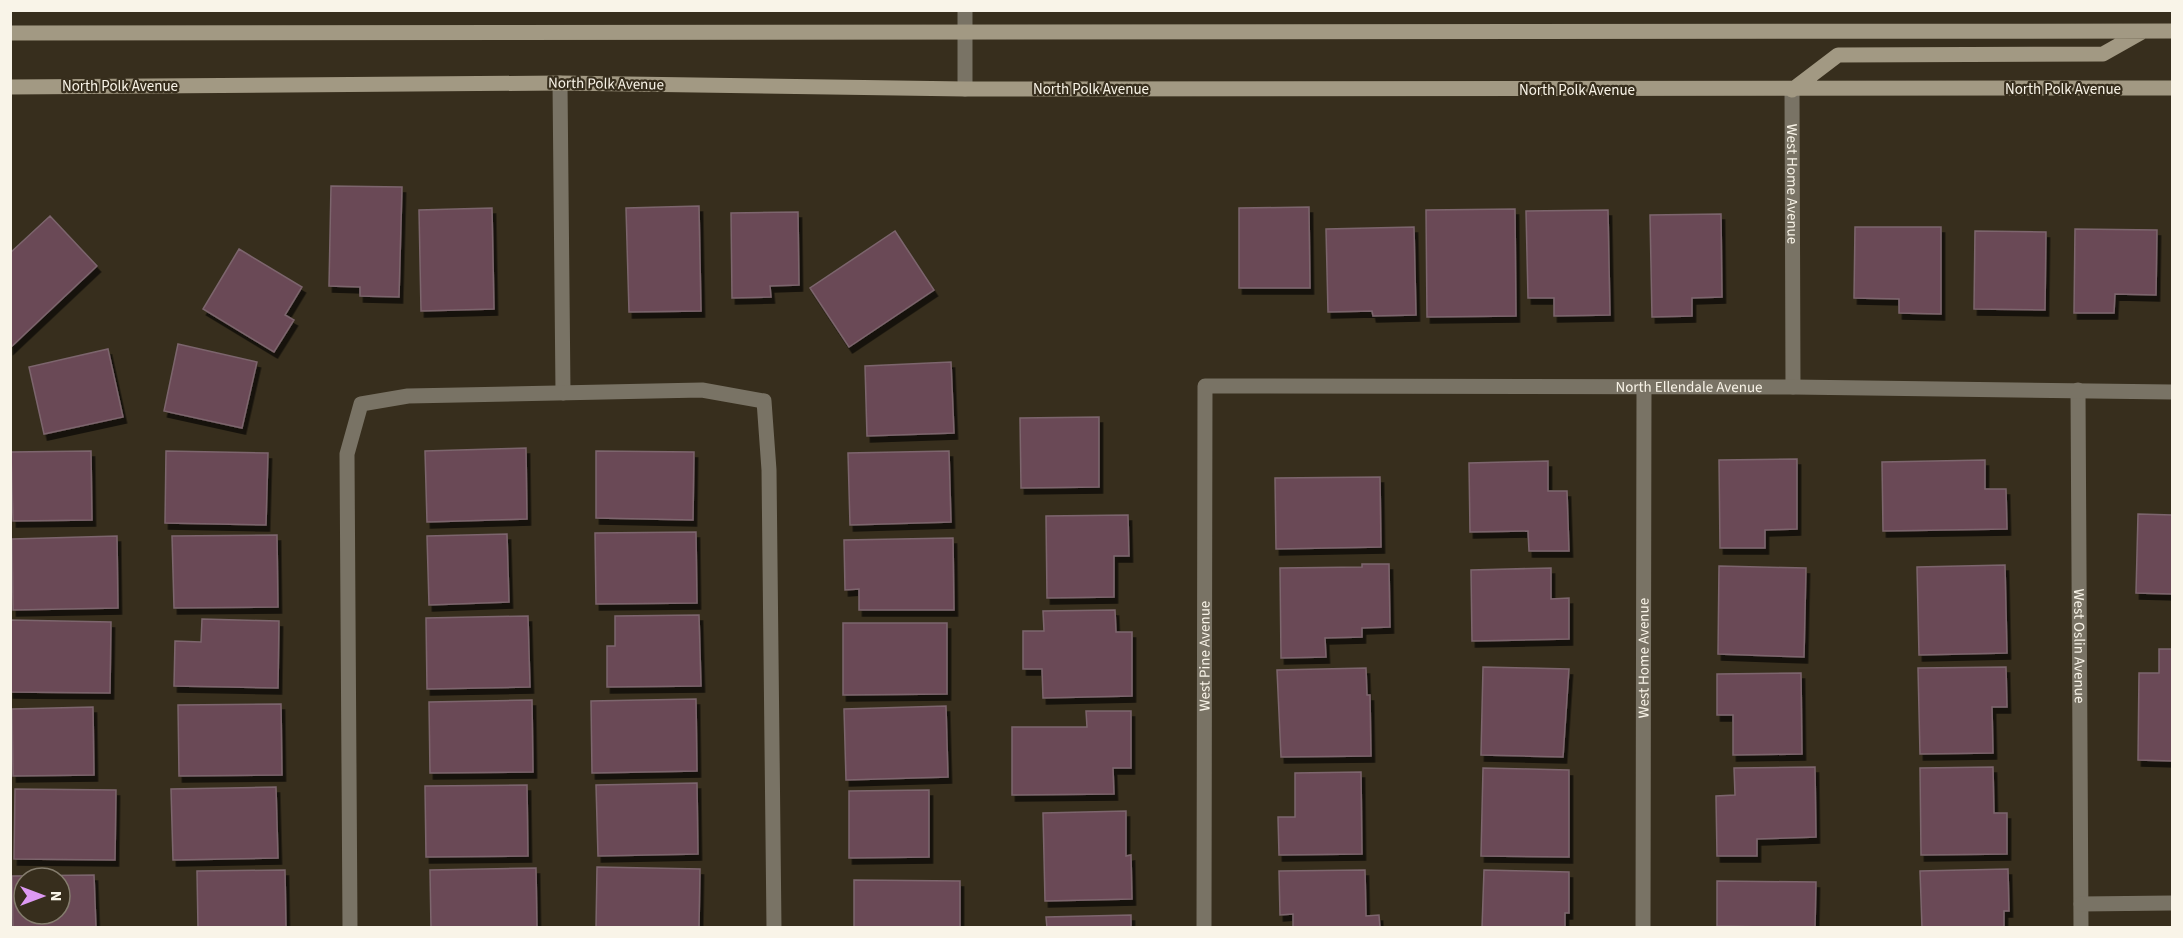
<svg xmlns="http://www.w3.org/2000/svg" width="2183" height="938" font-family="'Source Sans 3',sans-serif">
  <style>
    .building { fill: #6b4956; stroke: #7c656d; stroke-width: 1.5; fill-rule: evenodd; filter: url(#shadow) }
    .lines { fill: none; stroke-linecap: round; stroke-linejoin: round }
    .street { stroke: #797365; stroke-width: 15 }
    .secondary { stroke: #a29983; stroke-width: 15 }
    .labels { text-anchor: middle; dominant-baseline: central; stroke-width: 4.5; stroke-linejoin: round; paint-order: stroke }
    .street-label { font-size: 15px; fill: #f9f4e8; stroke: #372e1d }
  </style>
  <defs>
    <filter id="shadow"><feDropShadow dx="3.5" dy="6" stdDeviation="0" flood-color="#0009"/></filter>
  </defs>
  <rect width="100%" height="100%" fill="#372e1d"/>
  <path class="building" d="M331,186L402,187L399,297L360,296V287L329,286Z
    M699,206L701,311L629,312L626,208Z
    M1309,207L1310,288H1239V208Z
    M492,208L494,309L421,311L419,210Z
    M1515,209L1516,316L1427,317L1426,210Z
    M1608,210L1610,315L1554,316V298H1528L1526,211Z
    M798,212L799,285L770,286L771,297L732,298L731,213Z
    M1721,214L1722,297L1692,298V316L1652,317L1650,215Z
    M50,216L97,266L10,348V253Z
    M1414,227L1416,315L1373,316L1372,311L1328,312L1326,229Z
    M1855,227H1941V314L1899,313V299L1854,298Z
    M2075,229L2157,230L2156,295L2115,294L2114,313H2074Z
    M895,231L934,290L849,347L810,288Z
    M1975,231L2046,232L2045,310L1974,309Z
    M239,249L302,287L285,315L294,320L274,352L203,309Z
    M178,344L257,362L242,428L164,411Z
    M108,349L123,417L44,434L29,367Z
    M951,362L954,433L867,436L865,366Z
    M1099,417V487L1021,488L1020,418Z
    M526,448L527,519L427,522L425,451Z
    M91,451L92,520L13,521L11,452Z
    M166,451L268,453L266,525L165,523Z
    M596,451L694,452L693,520L596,518Z
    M949,451L951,522L850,525L848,453Z
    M1797,459V529L1765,530V548H1720L1719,460Z
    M1985,460V489H2006L2007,529L1883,531L1882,462Z
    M1548,461V491H1567L1569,551H1529L1528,531L1470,532L1469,463Z
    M1380,477L1381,547L1276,549L1275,478Z
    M2138,514L2172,515V594L2136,593Z
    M1128,515L1129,556H1114V597L1047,598L1046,516Z
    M696,532L697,603L596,604L595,533Z
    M507,534L509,602L429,605L427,536Z
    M277,535L278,607L174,608L172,536Z
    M117,536L118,608L13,610L12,539Z
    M953,538L954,610H859V589L845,590L844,540Z
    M1362,564H1389L1390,627L1362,628V637L1325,638L1326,657L1281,658L1280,568L1362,567Z
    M2005,565L2007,653L1919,655L1917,567Z
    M1719,566L1806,568L1804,657L1718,654Z
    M1551,568V599L1569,598V639L1472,641L1471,570Z
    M1115,610L1116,632H1132V696L1043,698L1042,669H1023V631H1044L1043,611Z
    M699,615L701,686L607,687V646H615V616Z
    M528,616L530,687L427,689L426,618Z
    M202,619L279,621L278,688L174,686L175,641L201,642Z
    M10,620L111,622L110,693L10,692Z
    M843,623H947V694L843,695Z
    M2159,649H2172V761L2138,760L2139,673H2159Z
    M1483,667L1569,669L1563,757L1481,755Z
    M2006,667L2007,707H1992L1993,753L1920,754L1918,668Z
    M1366,668L1367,695H1370L1371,756L1281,757L1277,670Z
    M1801,673L1802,754L1733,755V715H1717V674Z
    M696,699L697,771L592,773L591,701Z
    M532,700L533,772L430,773L429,702Z
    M281,704L282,775L179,776L178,705Z
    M946,706L948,777L846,780L844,709Z
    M93,707L94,775L13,776L12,709Z
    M1086,711H1131V768H1113L1114,794L1012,795V727H1087Z
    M1815,767L1816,837L1757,839V856H1717L1716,796L1735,795L1734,768Z
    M1993,767L1994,813H2007V854L1921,855L1920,768Z
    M1483,768L1569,770V857L1481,856Z
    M1361,772L1362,854L1279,855L1278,817H1295V773Z
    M697,783L698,854L598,856L596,785Z
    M527,785L528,856L426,857L425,786Z
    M276,787L278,858L173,860L171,789Z
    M15,789L116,790L115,860L14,859Z
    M929,790V857L849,858V791Z
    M1126,811V856L1131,855L1132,899L1045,901L1043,813Z
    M597,867L700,869L699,928H596Z
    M536,868L537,928H431L430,870Z
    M2008,869L2009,911H2004V928H1922L1920,871Z
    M285,870L286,928H198L197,871Z
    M1365,870L1366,916L1379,915L1380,928H1293V914L1280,915L1279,871Z
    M1484,870L1569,872V913H1565V928H1482Z
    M94,875L96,928H13L12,876ZM24,878H60V914H24Z
    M854,880L960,881V928H854Z
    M1717,881L1816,882L1815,928L1717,926Z
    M1131,915V928H1047L1046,917Z"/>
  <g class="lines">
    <g class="street">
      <path d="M965,10V89"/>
      <path d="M560,83L563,393"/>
      <path id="s1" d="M1792,90L1793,387"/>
      <path id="s2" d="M2078,390L2081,928"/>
      <path d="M2081,904L2172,903"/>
      <path d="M350,928L347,454L361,404L408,396L702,390L764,401L769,470L774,928"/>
      <path id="s3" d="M1204,928L1205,386L1793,387L2172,392"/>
      <path id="s4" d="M1643,928L1644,388"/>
    </g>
    <path class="secondary" d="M10,33L2172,31
      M10,87L560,83L965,89L2172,88
      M1792,90L1838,55L2103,54L2142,32"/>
  </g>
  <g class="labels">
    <g class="street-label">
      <text transform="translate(606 84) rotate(1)">North Polk Avenue</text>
      <text x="120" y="86">North Polk Avenue</text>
      <text x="1091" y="89">North Polk Avenue</text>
      <text x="2063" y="89">North Polk Avenue</text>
      <text x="1577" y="90">North Polk Avenue</text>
      <text stroke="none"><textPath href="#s1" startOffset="94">West Home Avenue</textPath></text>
      <text stroke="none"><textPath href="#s3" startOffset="1026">North Ellendale Avenue</textPath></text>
      <text stroke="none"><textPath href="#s2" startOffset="256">West Oslin Avenue</textPath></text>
      <text stroke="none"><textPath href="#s3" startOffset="272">West Pine Avenue</textPath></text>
      <text stroke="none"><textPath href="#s4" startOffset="270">West Home Avenue</textPath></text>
    </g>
  </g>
  <rect width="2183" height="938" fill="none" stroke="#f9f4e8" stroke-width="24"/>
  <g transform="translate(42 896) rotate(90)"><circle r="28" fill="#372e1d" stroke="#857d6e" stroke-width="1.5"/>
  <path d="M0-4.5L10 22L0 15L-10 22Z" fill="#dd99f3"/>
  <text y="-9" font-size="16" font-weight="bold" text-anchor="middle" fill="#f9f4e8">N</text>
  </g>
</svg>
